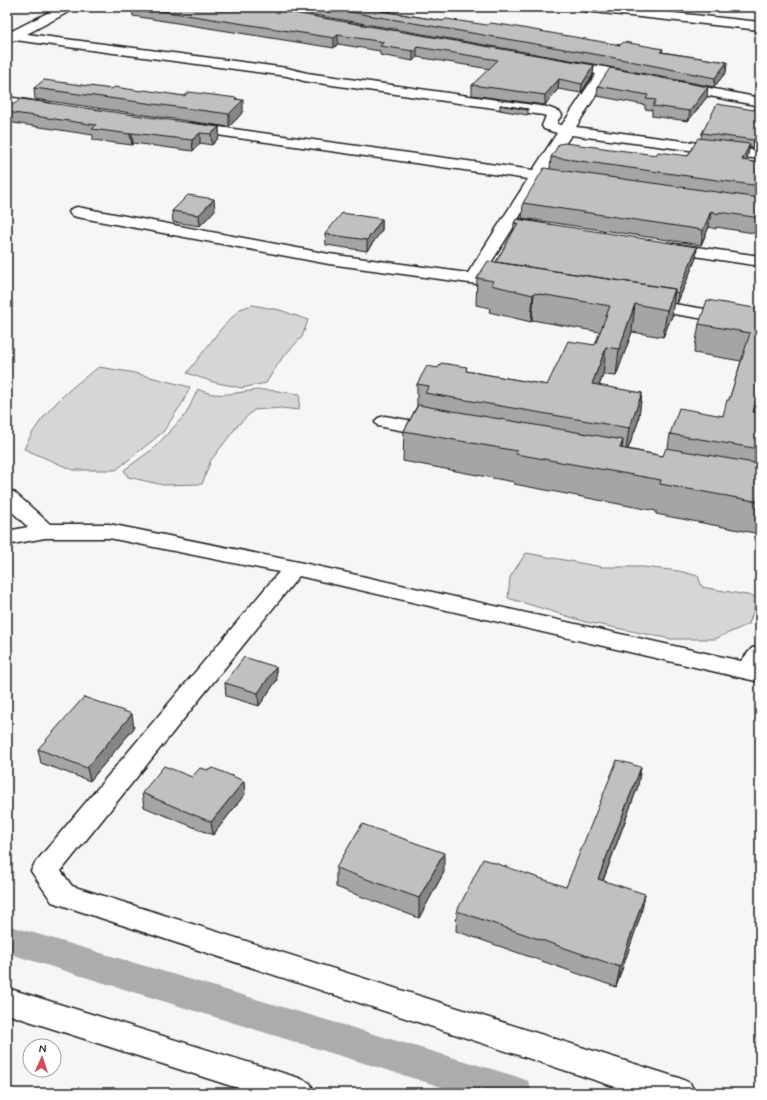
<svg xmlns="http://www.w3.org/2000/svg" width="767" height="1100" font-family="Mynerve,sans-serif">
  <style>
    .green { fill: #d6d6d6; stroke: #797979 }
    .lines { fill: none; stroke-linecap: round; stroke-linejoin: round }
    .canal { fill: #acacac; fill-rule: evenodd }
    .minor-casing { stroke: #1c1c1c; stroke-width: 3 }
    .minor { fill: #fff; fill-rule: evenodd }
    .wall { fill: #a5a5a5; stroke: #1c1c1c }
    .shaded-wall { fill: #868686; stroke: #1c1c1c }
    .building { fill: #c0c0c0; stroke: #1c1c1c }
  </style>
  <rect width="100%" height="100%" fill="#f6f6f6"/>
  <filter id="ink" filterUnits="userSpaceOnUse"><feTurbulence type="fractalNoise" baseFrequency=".025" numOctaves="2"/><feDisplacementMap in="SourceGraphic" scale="8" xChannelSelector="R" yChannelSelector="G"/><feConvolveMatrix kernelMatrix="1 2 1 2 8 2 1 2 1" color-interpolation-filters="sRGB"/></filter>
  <g filter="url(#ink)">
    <path class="green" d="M252,305L280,310L308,320L302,337L282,358L266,383L242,388L213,382L187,373L220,330L240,309Z
      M99,367L130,372L190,387L183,402L163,432L116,470H73L24,449C39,415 69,388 99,367Z
      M198,389C220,401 243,389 266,390C277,390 288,393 300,394L299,410L281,408L254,410L238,425L211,460L202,484L163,485L128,477L124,470L153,449L186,414Z
      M526,553L602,567H643L679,571L698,576L702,587L758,597L749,624L715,639H671L586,622L508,598L510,577Z"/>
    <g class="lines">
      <path class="canal" d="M7,925L515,1076L528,1081L533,1093H461L7,953Z"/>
      <g class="minor-casing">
        <path id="minor" d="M59,7H74L72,10L27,34L287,68L307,73L547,107L560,112L562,115L558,120L557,124L562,125L596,74L560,67L558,64L560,61L565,60L637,73L642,74L644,77L642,80L637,81L608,76L576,127L760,151V159L571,135L547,172L574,177L577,180L574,183L569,185L542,181L518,219L549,225L551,228L549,231L543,233L513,228L483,275L512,279L515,283L512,287L506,288L329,264L77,217L71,215L69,212L71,209L77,207L329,254L468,273L528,179L189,131L184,130L182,127L184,124L189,123L533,170L557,133L544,129L542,126L546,116L543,115L304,81L287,76L15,40L7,43L8,33Z
          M578,7H618L760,22V30L584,11L580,10Z
          M679,82L760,98V106L674,89L672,86L674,83Z
          M7,97L46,103L51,104L53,107L51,110L46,111L7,105Z
          M668,243L760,256V266L662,251L660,248L662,245Z
          M643,299L760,318V328L637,308L634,304L637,300Z
          M385,416L436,425L443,427L446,431L443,435L436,437L378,426L375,422L378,418Z
          M7,490L14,492L50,524H109L294,561L741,661L752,648L760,646V682L299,576L61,871L72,886L679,1078L690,1083L695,1093H634L52,902L31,871L35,863L279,572L109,538H45L7,545V531L28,527L7,507Z
          M7,988L299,1078L310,1083L315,1093H253L7,1014Z"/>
      </g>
      <use href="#minor" class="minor"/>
    </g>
    <path class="wall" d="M132,7H259L594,65L593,75L581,93L558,89L545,105L472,95V85L490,69L417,57L413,61L380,55V51L338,44L334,48L133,16Z
      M269,7H390V12L443,21L620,45L663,49L662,52L727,62L726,72L714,87L604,66Z
      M598,86L707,97L688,121L652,116V110L645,109V105L597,96Z
      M34,88L112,89L184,96L237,100L243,112L229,127L35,99Z
      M760,100V132L752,148H749L747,159L746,161L760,163V234L716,227V229L709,227L701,245L522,218L523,203L550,169L551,157L656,155L688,156L701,138L702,133L754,110Z
      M500,105L528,109V114L527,115L500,110Z
      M7,109L219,127V137L212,145L200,143L193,151L133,143L132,145L93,140V135L7,122Z
      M215,210L200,226L173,222L172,211Z
      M382,219V230L367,251L326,245L325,234Z
      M514,223L697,247L696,258L677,304L673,303L672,316L663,337L632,332L616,376L603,375L599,386L642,393L638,422L628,449L663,456L668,448L670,434L723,416L729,400L741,361L694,353L699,324L760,309V396L755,412L760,413V534L656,514V511L514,484V482L403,461L404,431L417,406V384L438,368L466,371L547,385L595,345L600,332L532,320L531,322L489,312L490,308L476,305L477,278L496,262L513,232Z
      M277,680L259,706L226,696L225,683Z
      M134,728L90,781L41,763L38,749Z
      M638,786L603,881L641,914L616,987L456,931L457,911L566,887Z
      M142,793L245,794L213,835L144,807Z
      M336,868L444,872L419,918L336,887Z"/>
    <path class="shaded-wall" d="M386,7H390V14L381,11Z
      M338,35V44L334,48V38Z
      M417,47V57L413,61V51Z
      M727,62L726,72L714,87L715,78Z
      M594,65L593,75L581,93L582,84Z
      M559,79L558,89L545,105V95Z
      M708,87L707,97L688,121L690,111Z
      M237,98V106L243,100V112L229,127V114L235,99Z
      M760,126V132L752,148L754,140Z
      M219,127V137L212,145L211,134Z
      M132,133L133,143L132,145L130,134Z
      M200,133V143L193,151L192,140Z
      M750,144L747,159L740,175L742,160Z
      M214,199L215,210L200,226L199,215Z
      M711,211L709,227L701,245L703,230Z
      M382,219V230L367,251V240Z
      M697,247L696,258L677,304L678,293Z
      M675,289L672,316L663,337L667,310Z
      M534,293L532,320L531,322L533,295Z
      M635,304L632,332L616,376L619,349Z
      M606,347L603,375L589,413L592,384Z
      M760,386V396L747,442L753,412Z
      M642,393L638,422L625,457L629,428Z
      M623,440L620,471V448Z
      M276,667L277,680L259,706L258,693Z
      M132,714L134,728L90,781L87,768Z
      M641,767L638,786L596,899L598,879Z
      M244,781L245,794L213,835L211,822Z
      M444,853V872L419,918V898Z
      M645,894L641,914L616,987L620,967Z"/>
    <path class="building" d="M135,7H259L594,65L582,84L559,79L545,95L472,85L498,60L417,47L413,51L380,46L384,42L338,35L334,38Z
      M321,7H386L381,11L443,21L446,19L487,25L490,23L505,25L620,45L624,42L663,49L660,52L727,62L715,78L605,56Z
      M610,68L708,87L690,111L653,106L656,100L646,99L648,95L598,86Z
      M44,80L112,89L114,87L142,91L144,90L184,96L189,92L237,98L235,99L243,100L229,114L34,88Z
      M21,99L219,127L211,134L200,133L192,140L132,133L130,134L92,129L96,125L7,112V109Z
      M760,100V126L754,140L702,133L717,104L754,110Z
      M500,105L528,109V110Z
      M698,138L750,144L742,160L760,163V186L551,157L559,144L565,143L656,155L658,152L688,156Z
      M544,168L760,198V218L719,212L718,214L711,211L703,230L523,203Z
      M188,195L214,199L199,215L172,211Z
      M342,213L382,219L367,240L325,234Z
      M516,219L697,247L678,293L675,292V289L496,262L518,223H514Z
      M488,261L675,289L667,310L635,304L619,349L606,347L592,384L642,393L629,428L425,393L429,386L417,384L427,366L438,368L441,363L467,367L466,371L547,385L568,341L595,345L610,306L534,293L533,295L491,285L493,281L477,278Z
      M707,300L760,309V386L753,412L760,413V449L670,434L679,408L723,416L727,400H729L750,333L699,324Z
      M418,405L623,440L620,448L663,456L666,448L760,464V502L660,484L661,480L516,454L517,451L404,431Z
      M244,657L276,667L258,693L225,683Z
      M84,697L132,714L87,768L38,749Z
      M617,760L641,767L598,879L645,894L620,967L457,911L483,859L566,887Z
      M164,766L192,777L200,768L208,770L213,768L244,781L211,822L142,793Z
      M362,824L444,853L419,898L336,868Z"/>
  </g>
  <rect width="767" height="1100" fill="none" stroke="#fff" stroke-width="24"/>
  <rect x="12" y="12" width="743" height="1076" fill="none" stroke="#1c1c1c" stroke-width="1.5" filter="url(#ink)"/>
  <g transform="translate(42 1058) rotate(3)"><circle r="19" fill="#ffffff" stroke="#a4a4a4"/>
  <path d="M0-3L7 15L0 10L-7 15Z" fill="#d1495b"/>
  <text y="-6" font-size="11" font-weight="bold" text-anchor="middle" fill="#1c1c1c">N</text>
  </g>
</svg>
